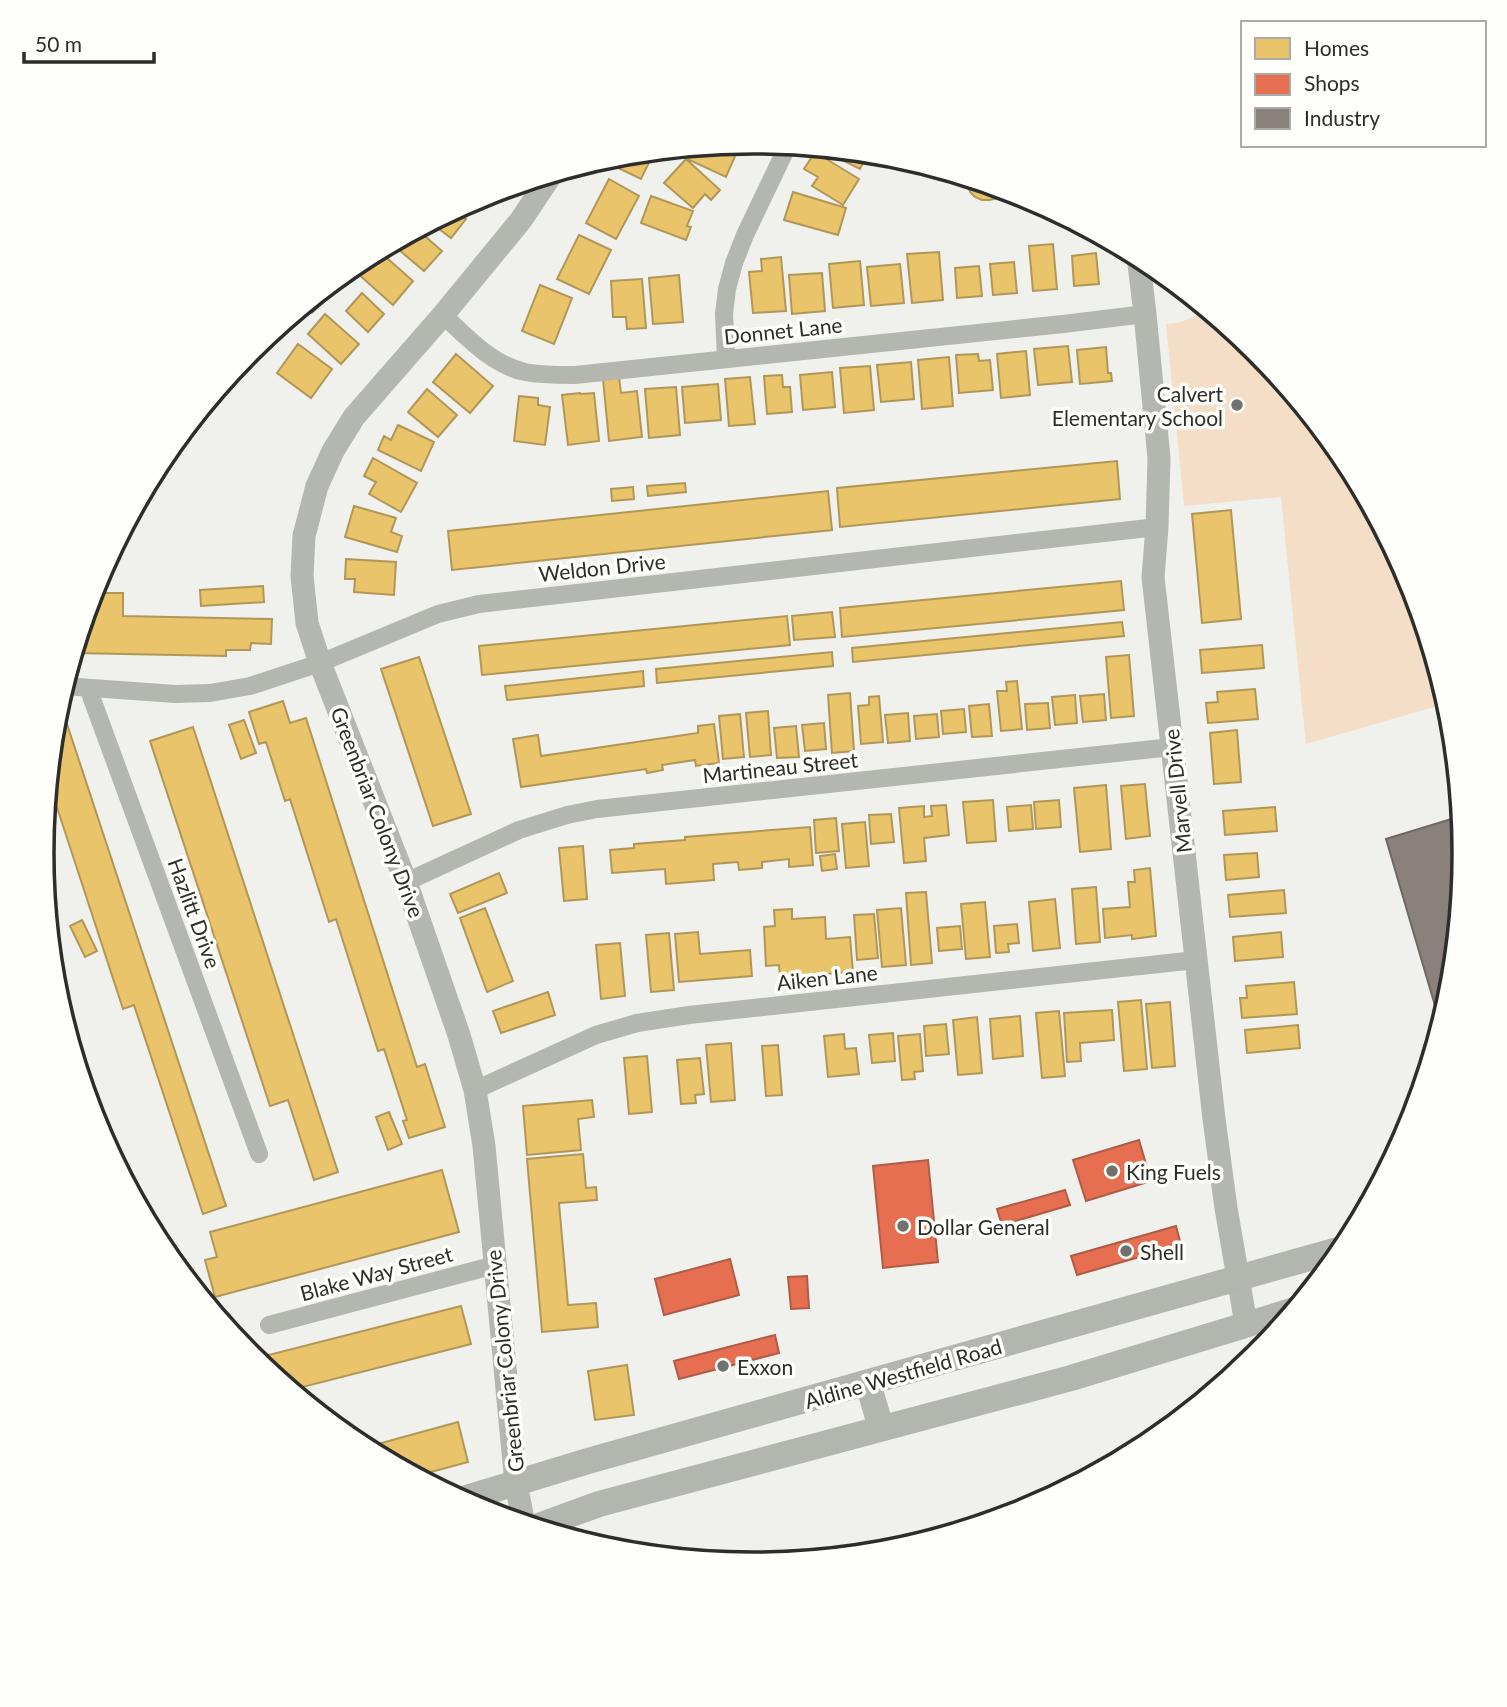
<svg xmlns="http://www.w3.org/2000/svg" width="1507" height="1707" font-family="Lato,sans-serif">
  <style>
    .green { fill: #f4dec7 }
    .homes { fill: #e9c46a; stroke: #b19757; stroke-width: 2 }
    .shops { fill: #e76f51; stroke: #af5c46; stroke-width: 2 }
    .industry { fill: #8a817c; stroke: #6e6864; stroke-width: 2 }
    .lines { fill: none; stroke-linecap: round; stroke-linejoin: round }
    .minor { stroke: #b3b7b0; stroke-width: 18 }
    .tertiary { stroke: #b3b7b0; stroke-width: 23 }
    .secondary { stroke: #b2b6ae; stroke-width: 26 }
    .poi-dot { fill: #71726f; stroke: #fefffa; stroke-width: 2.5 }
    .labels { text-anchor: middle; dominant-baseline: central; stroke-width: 7; stroke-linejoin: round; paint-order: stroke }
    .street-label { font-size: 21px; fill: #2d2e2b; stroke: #fefffa }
    .poi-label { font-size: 21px; fill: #2d2e2b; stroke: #fefffa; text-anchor: start }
    .rim { fill: none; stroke: #2d2e2b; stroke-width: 3.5 }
  </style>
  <rect width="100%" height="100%" fill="#f0f0ec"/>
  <path class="green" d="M1207,310L1257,351L1345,459L1411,582L1448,703L1306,744L1281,497L1184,506L1166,324L1181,322Z"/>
  <path class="homes" d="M733,144L739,147L726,177L683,157L687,149Z
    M820,149L868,153L860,169Z
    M654,152L641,179L610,164L615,156Z
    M815,152L859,179L843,205L812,186L818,177L804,169Z
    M686,159L720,190L711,200L705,194L693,208L664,183Z
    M965,178L1005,190L997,198L990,200H982L975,197L970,192Z
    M609,179L639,196L616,239L586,223Z
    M793,192L846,208L838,235L784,220Z
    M651,196L693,211L687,226L691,227L686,240L641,223Z
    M455,210L466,219L451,238L431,223Z
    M418,230L442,251L424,271L392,244Z
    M579,235L611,250L589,294L557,279Z
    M1053,244L1057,289L1033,291L1029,246Z
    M379,251L413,281L393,305L357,273L375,253Z
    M939,252L943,300L912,303L907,254Z
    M1096,253L1099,284L1074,286L1072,256Z
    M781,257L786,311L753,313L749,272L762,271L761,259Z
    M860,261L864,305L833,308L829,264Z
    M1014,262L1017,293L993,295L990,264Z
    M900,264L904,303L871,306L867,267Z
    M979,266L982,296L957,298L955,268Z
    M822,273L825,311L792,314L789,275Z
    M679,275L683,322L653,324L649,278Z
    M642,279L646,328L627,329L626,317H613L611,281Z
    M540,285L572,298L554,344L522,331Z
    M362,293L384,314L368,332L346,311Z
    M316,297L322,303L312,313L304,306Z
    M325,314L359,344L341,364L308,334Z
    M298,344L332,369L311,398L277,373Z
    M1068,346L1072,382L1038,385L1034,349Z
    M1106,347L1108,373H1111L1112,381L1080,384L1077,350Z
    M1026,351L1030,395L1001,398L997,354Z
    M456,354L493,386L470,413L433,382Z
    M978,354L979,361L990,360L993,390L959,393L956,355Z
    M949,357L953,406L922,409L918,360Z
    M911,362L914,399L881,402L877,365Z
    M870,366L874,410L844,413L840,368Z
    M832,372L835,407L803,410L800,375Z
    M782,375L783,387H790L792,412L767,414L764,376Z
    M619,377L621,393L637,391L642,437L609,441L603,379Z
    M750,377L755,424L729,426L725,379Z
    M718,384L721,420L685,423L682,387Z
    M676,387L680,435L649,438L645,389Z
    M427,389L457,415L438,437L408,412Z
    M580,393L581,394L594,393L599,441L568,445L562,395Z
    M519,396L538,398V405L550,407L545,445L514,441Z
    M398,425L434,442L421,471L378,450L384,436L391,440Z
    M373,458L417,483L401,512L369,494L376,482L364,476Z
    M1117,461L1120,499L840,527L837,488Z
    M685,483L686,492L648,496L647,486Z
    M633,487L634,499L612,501L611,489Z
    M828,491L832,530L452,570L448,531Z
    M354,506L396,518L391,532L402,536L397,552L345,537Z
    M1231,510L1241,619L1202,623L1192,514Z
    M346,559L396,562L394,595L354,592L355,579H345Z
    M1121,581L1124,610L842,637L840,608Z
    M263,586L264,602L201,606L200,590Z
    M93,593H123V616L272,619L271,644L251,643L250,650H226V656L74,653Z
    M832,612L835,637L794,640L792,616Z
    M787,616L790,645L482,675L479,646Z
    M1122,622L1124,636L853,662L852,648Z
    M1262,645L1264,668L1202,673L1200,650Z
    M832,652L833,666L657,683L656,669Z
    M1129,655L1134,716L1111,718L1106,657Z
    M419,657L471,814L433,826L381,669Z
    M643,671L644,686L507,700L505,686Z
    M1017,681L1022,729L1001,731L997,691H1007L1006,682Z
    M1255,689L1258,719L1208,723L1206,703L1218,702L1217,692Z
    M850,693L854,751L832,753L828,695Z
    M1104,694L1106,720L1083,722L1080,696Z
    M1075,695L1077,723L1055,725L1052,697Z
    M879,696L883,742L861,744L858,706L869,705V697Z
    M283,701L290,723L306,718L417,1067L425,1064L445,1127L409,1138L403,1121L407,1120L384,1049L378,1051L336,919L329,922L290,799L285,801L266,742L259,744L249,712Z
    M1048,703L1050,728L1027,730L1025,704Z
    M989,704L992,736L972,737L969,706Z
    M964,709L966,732L943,734L941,711Z
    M768,711L771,755L750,757L746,713Z
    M908,713L910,741L888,743L885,715Z
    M740,714L744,757L723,759L719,716Z
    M937,714L939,737L916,739L914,716Z
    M64,715L226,1206L203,1214L134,1005L123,1009L49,783L55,718Z
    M244,720L256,753L241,759L229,725Z
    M824,723L826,749L805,751L802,725Z
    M714,724L719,763L696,766L695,760L662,765L663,770L647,773L646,769L521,787L513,739L538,735L541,756L698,733V726Z
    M796,726L799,757L777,758L774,728Z
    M193,727L338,1172L314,1180L288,1100L270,1106L150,741Z
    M1237,730L1241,782L1214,784L1210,733Z
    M1145,784L1150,836L1126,839L1121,786Z
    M1106,785L1111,849L1080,852L1074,788Z
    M993,800L996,841L967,843L963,802Z
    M1059,800L1061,827L1036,829L1034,802Z
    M946,805L949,835L924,838L926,861L904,863L899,808L924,806V817L932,816L931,806Z
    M1031,805L1033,829L1009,831L1007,807Z
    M1275,807L1277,831L1225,835L1223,811Z
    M891,814L894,842L871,844L869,815Z
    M836,818L839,851L816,853L814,820Z
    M865,822L869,866L846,868L842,824Z
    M810,827L813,865L789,867V859L762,862V868L739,870L738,862L713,864L714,880L666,884L665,869L612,873L610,850L634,848V844L685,840V837Z
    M583,846L587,899L564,901L559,848Z
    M1257,853L1259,877L1226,880L1224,855Z
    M835,854L837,869L822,871L820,856Z
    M1150,868L1156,936L1132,939V935L1105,938L1103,909L1130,907L1128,882H1135L1134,870Z
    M499,873L507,893L458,913L450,894Z
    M1096,887L1100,942L1076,944L1072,889Z
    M1284,890L1286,913L1230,917L1228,895Z
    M926,892L932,963L911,965L906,893Z
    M1055,899L1060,948L1033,951L1029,902Z
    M985,902L990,957L966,959L961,904Z
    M485,908L513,981L487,992L460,918Z
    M901,908L906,965L882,967L877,910Z
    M792,909V919L825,917L826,939L850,937L853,972L780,977L779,965L766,966L764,927L775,926L774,910Z
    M874,914L878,958L857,960L854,915Z
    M82,920L97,951L85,957L70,926Z
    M1017,924L1019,943L1008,944L1009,952L996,953L994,926Z
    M960,926L962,949L939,951L937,928Z
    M698,932L700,954L750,950L752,976L679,982L675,934Z
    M1281,932L1283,957L1235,961L1233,937Z
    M669,933L674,990L651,992L646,935Z
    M620,943L625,996L601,999L596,945Z
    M1294,982L1297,1014L1242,1018L1240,998H1247L1246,986Z
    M548,992L555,1015L501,1033L493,1011Z
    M1141,1000L1147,1069L1124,1071L1118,1002Z
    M1170,1002L1175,1066L1152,1068L1146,1004Z
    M1112,1010L1114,1040L1080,1043L1081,1061L1067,1062L1064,1013Z
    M1059,1011L1065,1076L1042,1078L1036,1013Z
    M1020,1016L1023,1056L993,1059L990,1019Z
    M977,1017L982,1073L958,1075L953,1020Z
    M946,1024L949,1054L926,1056L924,1026Z
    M1298,1025L1300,1048L1247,1053L1245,1030Z
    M893,1033L895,1061L872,1063L869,1035Z
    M844,1034L845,1049L856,1048L859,1074L828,1077L824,1036Z
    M920,1034L923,1071L914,1072L915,1079L902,1080L898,1036Z
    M731,1043L735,1100L711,1102L706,1045Z
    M778,1045L782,1095L766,1096L762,1046Z
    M647,1056L652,1112L629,1114L624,1058Z
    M700,1058L704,1094L695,1095L696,1103L681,1104L677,1060Z
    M592,1100L594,1117L578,1119L581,1150L527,1155L523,1106Z
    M389,1112L402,1144L388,1150L376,1117Z
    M583,1154L586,1188L596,1187L597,1200L559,1203L568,1305L596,1303L598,1327L542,1332L527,1159Z
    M442,1170L459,1232L215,1297L205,1260L217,1257L210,1232Z
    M461,1306L471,1344L291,1390L253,1359Z
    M627,1365L634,1415L595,1420L588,1371Z
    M458,1422L468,1462L416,1476L363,1448Z"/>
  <path class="shops" d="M1139,1140L1151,1181L1086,1201L1073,1160Z
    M928,1160L938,1262L883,1268L873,1166Z
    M1065,1190L1070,1205L1002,1225L997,1209Z
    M1176,1226L1181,1245L1077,1275L1071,1256Z
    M730,1259L739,1295L664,1315L655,1279Z
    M807,1276L809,1308L791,1309L788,1277Z
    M775,1335L779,1353L679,1379L674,1361Z"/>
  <path class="industry" d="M1461,816L1465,853L1451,993L1441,1026L1386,839Z"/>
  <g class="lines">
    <path class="minor" d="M443,315C467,337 492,365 525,372C541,375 559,375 575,375L1063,324L1145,314
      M726,359L724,314L727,289L734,263L745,235L788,145
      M64,686L175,694L210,693L250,686L320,663L438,614L479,604L1157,527
      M88,688L259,1154
      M406,882L519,830L567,815L597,809L1172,747
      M475,1090L596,1035L637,1023L689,1015L1196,960
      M269,1325L495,1265"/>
    <path class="tertiary" d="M1138,256L1145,314L1159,458L1157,527L1153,577L1214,1119L1226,1208L1246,1324
      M524,1524L516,1484L484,1146L475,1090L459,1035L406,882L320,663L307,623L302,576L304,536L317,486L333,451L354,417L443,315L521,220L551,175"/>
    <path class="secondary" d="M868,1383L881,1428
      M460,1500L588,1461L1345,1248
      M536,1527L599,1504L1071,1378L1295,1310"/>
  </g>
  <g class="poi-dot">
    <circle cx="1237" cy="405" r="7"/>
    <circle cx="1112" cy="1171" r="7"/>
    <circle cx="903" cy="1226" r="7"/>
    <circle cx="1126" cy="1251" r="7"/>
    <circle cx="723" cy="1366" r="7"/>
  </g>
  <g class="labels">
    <g class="street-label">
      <text transform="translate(783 330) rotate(-6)">Donnet Lane</text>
      <text transform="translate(602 567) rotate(-6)">Weldon Drive</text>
      <text transform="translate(780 767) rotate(-6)">Martineau Street</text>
      <text transform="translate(1177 791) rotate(-96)">Marvell Drive</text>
      <text transform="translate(378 812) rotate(69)">Greenbriar Colony Drive</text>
      <text transform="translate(195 913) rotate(70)">Hazlitt Drive</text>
      <text transform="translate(827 977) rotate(-6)">Aiken Lane</text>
      <text transform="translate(376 1273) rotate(-15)">Blake Way Street</text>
      <text transform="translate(504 1361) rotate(-96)">Greenbriar Colony Drive</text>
      <text transform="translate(903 1373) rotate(-16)">Aldine Westfield Road</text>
    </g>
    <g class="poi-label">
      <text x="1223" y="393" text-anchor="end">Calvert<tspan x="1223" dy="24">Elementary School</tspan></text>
      <text x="1126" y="1171">King Fuels</text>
      <text x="917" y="1226">Dollar General</text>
      <text x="1140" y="1251">Shell</text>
      <text x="737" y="1366">Exxon</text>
    </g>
  </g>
  <path d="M0 0H1507V1707H0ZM54 853a699 699 0 1 1 1398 0a699 699 0 1 1-1398 0Z" fill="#fefffa" fill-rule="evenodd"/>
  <path class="rim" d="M54 853a699 699 0 1 1 1398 0a699 699 0 1 1-1398 0Z"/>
  <rect x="1241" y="21" width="245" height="126" fill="#fefffa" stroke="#aaaba7" stroke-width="2"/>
  <rect x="1255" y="38" width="35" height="21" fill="#e9c46a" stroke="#aaaba7" stroke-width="2"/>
  <text x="1304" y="56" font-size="21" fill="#2d2e2b">Homes</text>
  <rect x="1255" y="74" width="35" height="21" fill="#e76f51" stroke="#aaaba7" stroke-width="2"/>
  <text x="1304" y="91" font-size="21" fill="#2d2e2b">Shops</text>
  <rect x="1255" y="108" width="35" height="21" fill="#8a817c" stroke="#aaaba7" stroke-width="2"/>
  <text x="1304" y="126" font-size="21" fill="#2d2e2b">Industry</text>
  <path d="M24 52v10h130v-10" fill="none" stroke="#2d2e2b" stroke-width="3.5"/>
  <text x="35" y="52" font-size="21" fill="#2d2e2b" stroke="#fefffa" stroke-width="5" paint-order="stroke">50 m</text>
</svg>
